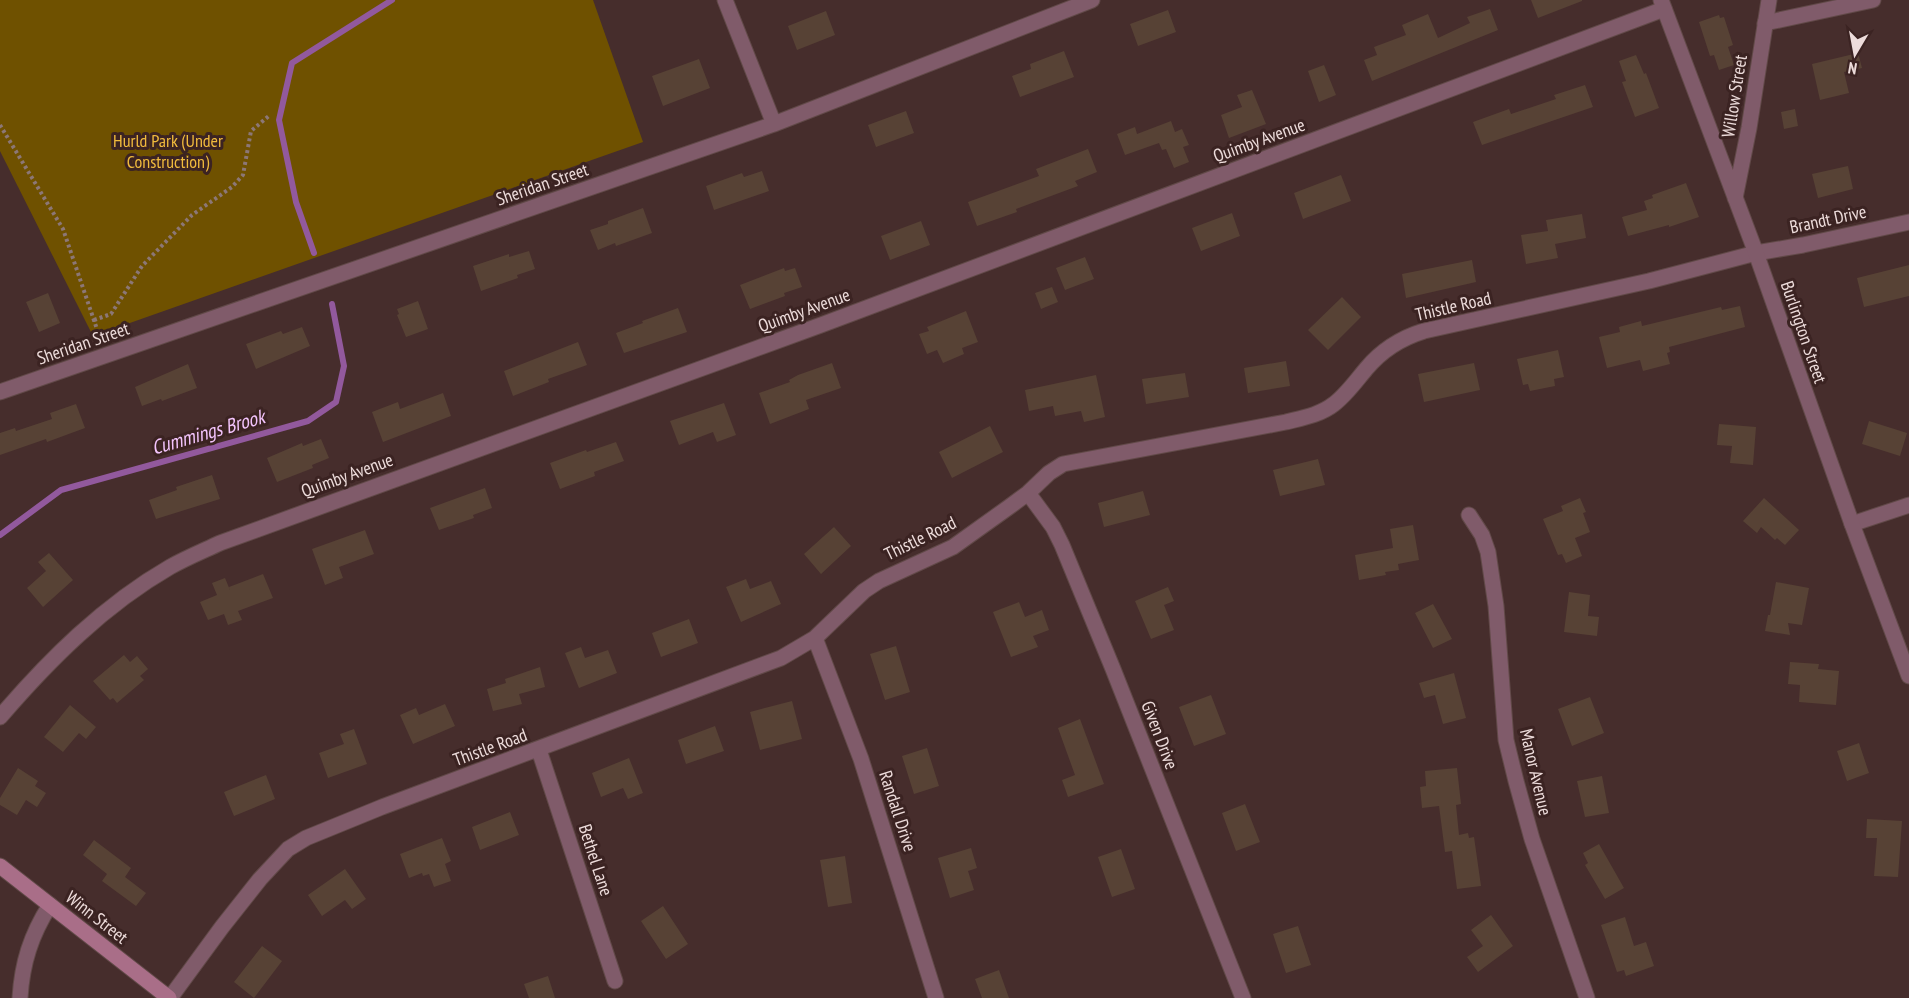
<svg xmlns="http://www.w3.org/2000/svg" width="1909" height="998" font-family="'PT Sans Narrow',sans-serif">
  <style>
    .green { fill: #6f5100 }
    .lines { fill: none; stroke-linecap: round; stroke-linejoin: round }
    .stream { stroke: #92599d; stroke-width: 6 }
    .building { fill: #574235 }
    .minor-casing { stroke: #614948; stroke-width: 17 }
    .tertiary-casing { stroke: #614948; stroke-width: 17 }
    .secondary-casing { stroke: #614948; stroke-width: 17 }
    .path { stroke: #8c7776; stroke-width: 4; stroke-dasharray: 3 3; stroke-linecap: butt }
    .minor { stroke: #805b6a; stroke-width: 15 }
    .tertiary { stroke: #805b6a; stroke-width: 15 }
    .secondary { stroke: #a96e88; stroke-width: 15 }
    .labels { text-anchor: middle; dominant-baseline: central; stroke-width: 6; stroke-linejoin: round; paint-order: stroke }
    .street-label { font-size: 18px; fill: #eddcdb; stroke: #3b2322 }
    .park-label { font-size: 18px; fill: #f1bb3d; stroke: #3b2322 }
    .water-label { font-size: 20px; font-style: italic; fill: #f3c4fc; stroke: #3b2322 }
  </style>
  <rect width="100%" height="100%" fill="#462d2c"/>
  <path class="green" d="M0,0H593L643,142L93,336L0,151Z"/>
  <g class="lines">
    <path class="stream" d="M314,253L296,202L279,120L292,63L392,0
      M0,535L61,490L308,421L336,402L344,366L332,304"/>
  </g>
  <path class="building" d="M1531,0H1582V1L1538,18Z
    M1490,9L1498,30L1372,81L1364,60L1377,55L1374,47L1406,35L1402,25L1428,14L1438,38L1470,23L1467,17Z
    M1168,10L1176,32L1138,46L1130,24Z
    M826,11L835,35L797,50L788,26Z
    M1719,15L1720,18L1724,17L1733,45L1728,47L1734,65L1719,70L1714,55L1710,56L1699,22Z
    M1064,51L1074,77L1020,97L1012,76L1031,69L1030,64Z
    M1858,53L1862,68L1844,72L1849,93L1820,100L1812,64Z
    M1636,55L1644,74L1646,73L1659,108L1635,117L1622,82L1626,81L1619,61Z
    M699,59L710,88L663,106L652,76Z
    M1324,65L1336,95L1319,102L1308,71Z
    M1585,85L1593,107L1482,145L1473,122L1509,109L1511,114L1556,99L1554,95Z
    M1252,90L1266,124L1229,138L1221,115L1242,107L1237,95Z
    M1795,109L1798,126L1784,129L1781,112Z
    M906,111L914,133L876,147L868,125Z
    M1171,121L1175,132L1182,129L1189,145L1183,147L1189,162L1174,168L1166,149L1162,150L1159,143L1125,155L1117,134L1135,127L1137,134Z
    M1088,149L1097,172L1075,181L1078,186L1016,209L1017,212L977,226L968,202L1039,176L1036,169Z
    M1848,166L1853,189L1818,198L1812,174Z
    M762,171L769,191L714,210L706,186L742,173L744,177Z
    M1341,175L1351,201L1303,219L1294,193Z
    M1686,183L1699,217L1669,227V225L1628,236L1622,217L1647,210L1644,201L1653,198L1652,195Z
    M643,208L652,233L616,246L615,243L598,250L590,230L608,224V221Z
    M1232,213L1240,236L1201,251L1192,228Z
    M1582,214L1586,238L1555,244L1558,258L1526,264L1521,235L1548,231L1546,220Z
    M921,221L930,245L890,260L881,236Z
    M529,251L535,269L517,275L518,278L481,291L473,266L509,254V257Z
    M1085,257L1094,279L1065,290L1056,268Z
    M1472,260L1476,282L1406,298L1402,274Z
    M1909,265V296L1864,307L1857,278Z
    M784,268L785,271L795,268L802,287L784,293L785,296L750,309L740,285Z
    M1052,287L1058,302L1041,309L1035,293Z
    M48,293L60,323L39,332L26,302Z
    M1342,297L1361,317L1328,350L1308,330Z
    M418,301L428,329L406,337L397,315L399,314L397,309Z
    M1740,306L1745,327L1669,347L1670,352L1667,353L1670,364L1643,371L1640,360L1607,368L1599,337L1620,332L1619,327L1641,321L1642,326L1721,307L1722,310Z
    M678,308L687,332L624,353L616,333L643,323L642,321Z
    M966,311L978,342L962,348L964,354L943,363L937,350L927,354L919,334L929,331L927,327Z
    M302,327L310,346L256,369L246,344L281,331L283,334Z
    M578,342L587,365L548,379L549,382L513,396L504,371Z
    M1558,350L1564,377L1554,379L1555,386L1530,391L1528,384L1523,385L1517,359Z
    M1286,361L1290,386L1248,393L1244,368Z
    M832,363L841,388L806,400L809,409L770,424L759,393L790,382L789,380L798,375Z
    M1474,363L1480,390L1424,402L1418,374Z
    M188,364L197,388L162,401L161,399L142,406L135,387Z
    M1185,373L1189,397L1146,404L1142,379Z
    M1096,375L1105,417L1084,422L1081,411L1055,416L1053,406L1029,411L1025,390Z
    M443,393L451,416L383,442L372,412L398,402L400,409Z
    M724,403L736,435L717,442L713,432L679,445L670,421Z
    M76,404L85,428L47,442L46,439L0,455V433L15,428L16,431L52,419L50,413Z
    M1869,421L1907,433L1900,456L1862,444Z
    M1719,424L1756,427L1753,465L1730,463L1732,446L1717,445Z
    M990,426L1003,452L952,478L939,452Z
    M321,439L329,458L312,465L313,468L277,482L267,458L302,443L303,446Z
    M616,442L624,461L594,472L595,476L560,489L550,463L586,450L587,452Z
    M1318,459L1325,485L1280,496L1273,470Z
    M212,475L220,499L156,519L149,500L177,490L176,487Z
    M485,488L492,508L473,515L474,518L439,530L430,508Z
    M1143,491L1150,515L1104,527L1098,503Z
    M1580,498L1586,512L1583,513L1590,532L1575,538L1582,556L1566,563L1562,554L1558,555L1543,519L1563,511L1561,506Z
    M1764,498L1799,530L1785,545L1777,538L1775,540L1761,527L1757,533L1743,521Z
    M1413,525L1419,560L1398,564L1399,570L1385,572L1386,575L1359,580L1355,555L1393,548L1390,529Z
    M834,527L851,546L821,574L804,554Z
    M365,530L374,554L339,567L343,578L325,585L312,549Z
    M49,553L73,580L43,607L27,588L46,571L38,562Z
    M263,574L273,598L238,611L242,620L228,625L224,614L208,620L200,602L217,595L212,583L225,578L230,590L229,587Z
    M746,579L750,589L771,581L781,604L741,622L726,587Z
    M1776,582L1809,588L1802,625L1788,623L1790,635L1765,631L1768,615H1770Z
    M1168,587L1174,601L1164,605L1174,630L1151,639L1135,601Z
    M1569,592L1590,595L1588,616L1599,617L1597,636L1564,632Z
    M1019,602L1025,617L1042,610L1049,630L1033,636L1038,647L1011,657L993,612Z
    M1433,604L1452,639L1433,648L1415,613Z
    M689,619L698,643L661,657L652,633Z
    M896,646L910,692L885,700L870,654Z
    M581,647L585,658L608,650L617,673L579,688L565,653Z
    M124,655L130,662L137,656L148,669L140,676L144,680L117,703L113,698L110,700L93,681Z
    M1790,662L1819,664L1818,669L1839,671L1836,705L1799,702L1800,685L1788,684Z
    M540,667L545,687L519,694L522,704L493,711L487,689L506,683L505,679Z
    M1454,673L1466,718L1443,724L1435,695L1424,698L1419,683Z
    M1211,695L1226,734L1194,746L1179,707Z
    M1590,697L1604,733L1572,746L1558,709Z
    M792,701L802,739L760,750L750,712Z
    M445,704L455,726L413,744L400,715L416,708L419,715Z
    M70,705L96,727L86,739L79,733L63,752L44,737Z
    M1080,719L1104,784L1068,797L1062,780L1075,775L1058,728Z
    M715,726L724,751L686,764L678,740Z
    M354,729L367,764L328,778L319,753L344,744L340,734Z
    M1859,743L1869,773L1847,781L1837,751Z
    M927,748L939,786L914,794L902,756Z
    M629,758L643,793L628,799L623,788L601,797L592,773Z
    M18,768L38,781L35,786L46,793L37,807L26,800L17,815L0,805V798Z
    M1457,768L1461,804L1456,805L1459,835L1468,833L1469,838L1474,837L1481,886L1457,889L1452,851L1445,852L1439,806L1422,808L1420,787L1426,786L1425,771Z
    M266,775L275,799L234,816L224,792Z
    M1602,776L1609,813L1585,817L1577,781Z
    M1245,804L1260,842L1236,851L1222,813Z
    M510,812L519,835L480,850L472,827Z
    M1867,819L1902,821L1898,877L1874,876L1877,838H1866Z
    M442,838L451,861L445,864L451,881L434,887L429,874L423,876L422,873L409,878L400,854Z
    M94,840L131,868L125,877L146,893L136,906L102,881L107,874L83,855Z
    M1599,844L1624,888L1605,899L1585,865L1588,863L1583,853Z
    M971,848L977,868L968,871L974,890L950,898L938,858Z
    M1121,849L1135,889L1112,897L1098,857Z
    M845,856L852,903L828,907L820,860Z
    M345,869L366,899L352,909L345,900L322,916L308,895Z
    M663,906L688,944L666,959L641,921Z
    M1491,915L1513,946L1478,972L1467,957L1483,946L1471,930Z
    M1625,917L1634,946L1646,942L1654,966L1626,976L1624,970L1617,972L1601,925Z
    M1298,926L1311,965L1286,973L1273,934Z
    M262,946L282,961L254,998L234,982Z
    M999,970L1009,998H982L975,979Z
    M548,976L555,998H529L524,984Z"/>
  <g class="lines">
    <g class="minor-casing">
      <path id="minor" d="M725,0L774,124
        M1765,23L1873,0
        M0,392L774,124L1092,0
        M1028,493L1053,527L1062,545L1113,669L1243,998
        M1469,515L1482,535L1488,552L1496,606L1506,740L1516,781L1532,839L1587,998
        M1852,524L1909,505
        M815,638L861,759L936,998
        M0,717C49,660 104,605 170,567C186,558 203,551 220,543L821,325L1664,9
        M539,750L615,981
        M20,998C22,963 31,935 50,905
        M170,998L222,927L260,879L288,849L306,838L382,807L781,658L815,638L864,591L879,581L953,547L1009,507L1028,493L1049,473L1063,464L1286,422C1302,418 1320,415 1334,404C1346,395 1356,381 1366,369C1381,351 1401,338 1424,331L1649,281L1756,253L1803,245L1909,222"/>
    </g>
    <g class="tertiary-casing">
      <path id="tertiary" d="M1661,0L1756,253L1852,524L1909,676
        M1735,198L1749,128L1769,0"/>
    </g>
    <g class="secondary-casing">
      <path id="secondary" d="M0,866L169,998"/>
    </g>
    <path class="path" d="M0,125L63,229L101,341
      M94,320L111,314L142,266L192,215L232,187L243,175L251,131L270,115"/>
    <use href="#minor" class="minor"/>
    <use href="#tertiary" class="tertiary"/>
    <use href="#secondary" class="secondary"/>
  </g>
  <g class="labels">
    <g class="street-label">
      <text transform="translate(1734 96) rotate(-81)">Willow Street</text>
      <text transform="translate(1259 140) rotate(-20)">Quimby Avenue</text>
      <text transform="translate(542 184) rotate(-19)">Sheridan Street</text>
      <text transform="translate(1828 219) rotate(-12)">Brandt Drive</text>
      <text transform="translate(1453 306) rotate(-13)">Thistle Road</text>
      <text transform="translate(804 310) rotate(-20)">Quimby Avenue</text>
      <text transform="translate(1804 332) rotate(71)">Burlington Street</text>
      <text transform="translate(83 343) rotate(-19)">Sheridan Street</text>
      <text transform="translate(347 475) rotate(-20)">Quimby Avenue</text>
      <text transform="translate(920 538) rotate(-26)">Thistle Road</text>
      <text transform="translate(1160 735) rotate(69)">Given Drive</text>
      <text transform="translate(490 747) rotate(-20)">Thistle Road</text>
      <text transform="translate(1536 772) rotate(77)">Manor Avenue</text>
      <text transform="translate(898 811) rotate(72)">Randall Drive</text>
      <text transform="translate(596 860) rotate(72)">Bethel Lane</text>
      <text transform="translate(97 917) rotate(38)">Winn Street</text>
    </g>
    <g class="park-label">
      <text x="168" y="140">Hurld Park (Under<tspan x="168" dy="21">Construction)</tspan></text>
    </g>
    <g class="water-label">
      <text transform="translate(208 432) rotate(-16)">Cummings Brook</text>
    </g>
  </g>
  <g transform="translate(1855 54) rotate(190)" stroke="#3b2322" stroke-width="4.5" paint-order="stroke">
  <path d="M0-4.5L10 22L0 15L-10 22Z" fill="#eddcdb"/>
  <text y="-9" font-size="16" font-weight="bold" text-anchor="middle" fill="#eddcdb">N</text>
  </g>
</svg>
